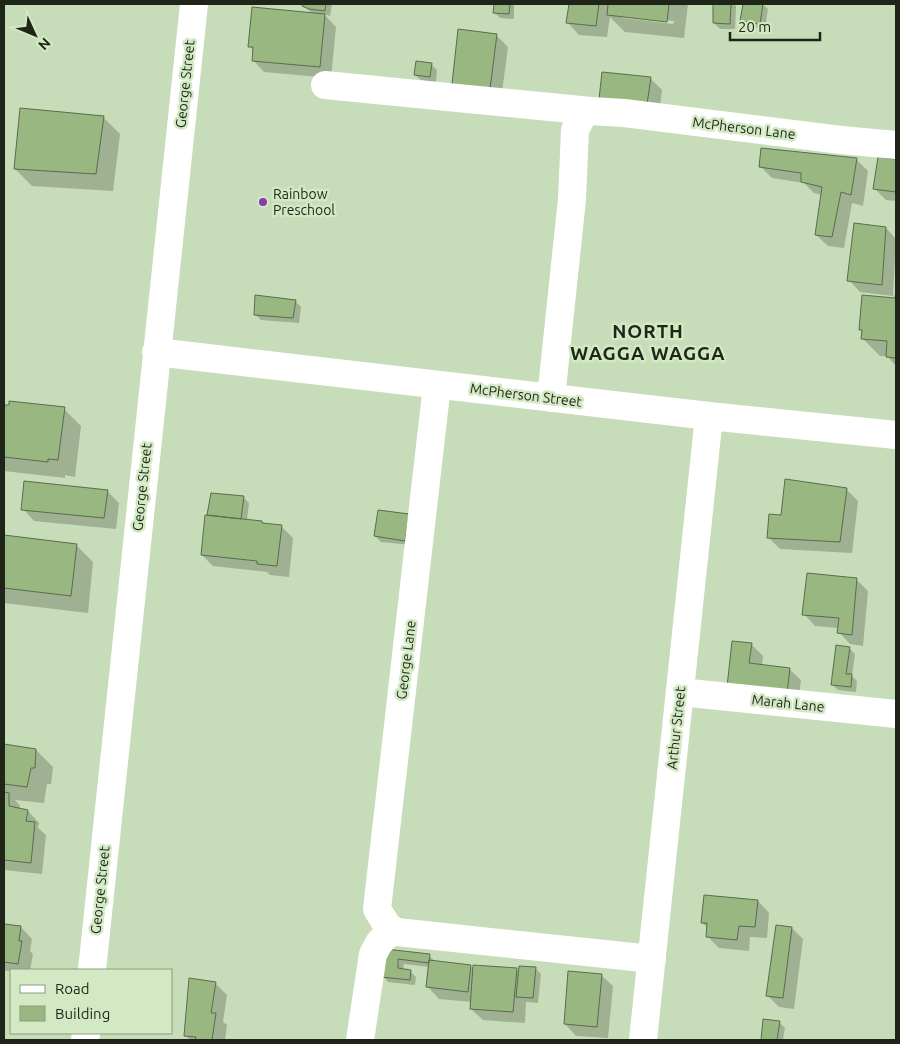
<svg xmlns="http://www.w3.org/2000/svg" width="900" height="1044" font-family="Ubuntu,sans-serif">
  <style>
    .shadow { fill: #0003; fill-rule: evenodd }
    .building { fill: #99b881; stroke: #5a6c4c }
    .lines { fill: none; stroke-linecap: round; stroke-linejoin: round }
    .minor { stroke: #fff; stroke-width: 28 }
    .poi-dot { fill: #863bac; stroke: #d3e9c4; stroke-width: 2 }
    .labels { text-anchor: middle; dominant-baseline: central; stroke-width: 5; stroke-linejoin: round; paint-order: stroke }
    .street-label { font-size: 14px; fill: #1f2619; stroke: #d3e9c4 }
    .poi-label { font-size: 14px; fill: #1f2619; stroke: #d3e9c4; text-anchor: start }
    .district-label { font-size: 19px; font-weight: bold; letter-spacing: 1px; fill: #1f2619; stroke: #d3e9c4 }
  </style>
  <rect width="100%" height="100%" fill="#c7dcb8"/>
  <path class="shadow" d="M303,4H332L330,16L324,14L336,27L331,78L264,72L253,60L254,51L250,47L315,14L309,11Z
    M495,4H514V19L500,18L495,13Z
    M570,4H688L684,38L625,32L610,17L607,37L579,35L568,23ZM621,16L674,21L673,24L624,18Z
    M715,4H733L736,6L735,29H720L714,23Z
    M744,4H762L768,9L765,29L747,26L741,21Z
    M496,35L508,47L501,100L464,95Z
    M431,64L437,70L436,82L421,80L415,75Z
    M650,78L662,90L659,115L612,110Z
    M103,117L120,134L113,191L32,186L15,169Z
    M879,158L896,160V201L886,200L874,188Z
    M856,159L868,171L863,206L852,203L844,248L828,246L816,235L822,195L814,193L804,183L772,178L760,166Z
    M886,228L896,239L893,296L860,292L849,280Z
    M863,297L896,299V366L887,356H880L863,339V332L860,329Z
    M295,301L301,307L299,323L261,320L255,314Z
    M4,406L64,409L81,426L75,477L65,475V478L4,471Z
    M846,489L858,501L852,553L780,549L768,537L782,516Z
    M107,491L119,503L116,529L34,521L23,509Z
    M243,497L249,503L247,520L281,526L293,538L289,577L270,575L267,572L213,566L202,555L211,517L209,515Z
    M414,521L411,545L381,542L375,536Z
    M4,536L76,545L93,562L88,613L4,603Z
    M808,574L857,580L868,591L863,646L850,644L839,632V628L815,626L804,614Z
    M751,644L763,656L762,666L789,669L801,680L798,704L728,686Z
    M849,648L855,654L852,676L857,681L856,692L838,690L832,684Z
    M4,746L36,750L53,767L51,784H47L44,803L15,800L20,806V810L28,811L39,823L38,828L46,835L42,874L4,870Z
    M758,901L769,913L767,938L750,937L749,951L719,948L707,936L708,928L702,923Z
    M4,926L21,927L32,939L30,951L33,954L30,970L4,971Z
    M792,928L803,939L794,1009L779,1007L768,996Z
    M386,951L429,956L435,961L470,966L474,970L516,969L520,973L536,969L541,974L538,1003L526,1002L525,1023L483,1020L471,1009L472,1002L439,999L428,987L430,967L404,964L403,970L410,971L416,977L415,985L388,982L383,976Z
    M601,975L613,986L608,1038L576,1036L565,1024Z
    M215,983L227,995L223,1022L227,1025L225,1040H190L185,1035Z
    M765,1021L779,1022L785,1028L783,1040H762Z"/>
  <path class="building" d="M302,4H326L325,11L309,9L302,6Z
    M494,4H510L509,14L493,13Z
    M569,4H599L596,26L566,23Z
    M608,4H669L667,22L607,15Z
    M713,4H731L730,24L713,23Z
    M743,4H763L760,24L740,21Z
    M252,7L325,14L320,67L252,61L253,47H248Z
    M458,29L497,34L490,89L452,84Z
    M416,61L432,63L430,77L414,75Z
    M602,72L651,77L647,104L599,99Z
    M20,108L104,116L96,174L14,169Z
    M761,148L857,158L851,195L841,192L832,237L815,235L822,187L801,182V173L759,167Z
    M878,157L896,159V192L873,189Z
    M854,223L886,227L882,285L847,281Z
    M896,288V358L886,357L887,341L861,339L862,330H859L862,295L895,298Z
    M255,295L296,300L293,318L254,315Z
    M9,401L65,407L58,460L48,459V462L4,457V405H9Z
    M785,479L847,488L840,542L767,538L769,514L781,515Z
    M24,481L108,490L104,518L21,510Z
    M211,493L244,496L241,519L207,515Z
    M378,510L409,514L405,541L374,536Z
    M205,515L262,521V523L282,525L277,566L257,564V561L201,555Z
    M4,535L77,544L71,596L4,588Z
    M807,573L857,578L852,635L837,633L839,618L802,615Z
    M732,641L752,643L749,663L790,668L787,693L727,687Z
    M836,645L850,647L846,674H852L851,687L831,685Z
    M4,744L36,749L35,768H31L27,787L4,784Z
    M4,792L9,793V806L28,810L26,821L35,822L31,863L4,860Z
    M704,895L758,900L755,927L739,926L737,940L706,937L707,923H701Z
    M4,924L21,926L19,941H22L18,964L4,962Z
    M776,925L792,927L783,998L766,996Z
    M385,949L430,954L429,963L398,959V968L411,970L410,980L381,977Z
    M429,960L471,965L468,992L426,987Z
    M473,965L517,968L513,1012L470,1009Z
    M519,966L536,967L533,998L516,997Z
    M568,971L602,974L597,1027L564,1024Z
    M189,978L216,982L211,1013H216L212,1040H195L196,1037L184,1036Z
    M763,1019L780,1021L777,1040H761Z"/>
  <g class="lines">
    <path class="minor" d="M325,85L591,111
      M156,352L709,416L896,435
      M437,385L377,909L388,927L397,932L652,959
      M551,398L572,199L575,130L583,115L591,111L624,113L841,140L896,145
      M680,692L896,714
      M92,970L194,4
      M85,1040L86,1033
      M360,1040L373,954L379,943L392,930
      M643,1040L709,416"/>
  </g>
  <circle class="poi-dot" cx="263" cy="202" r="5"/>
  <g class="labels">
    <g class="street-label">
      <text transform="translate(185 84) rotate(-84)">George Street</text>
      <text transform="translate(744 128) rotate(7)">McPherson Lane</text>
      <text transform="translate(526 395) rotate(7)">McPherson Street</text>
      <text transform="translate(142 487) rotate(-84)">George Street</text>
      <text transform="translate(406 660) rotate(-83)">George Lane</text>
      <text transform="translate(788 703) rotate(6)">Marah Lane</text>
      <text transform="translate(676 728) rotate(-84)">Arthur Street</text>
      <text transform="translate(100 890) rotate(-84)">George Street</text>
    </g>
    <g class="poi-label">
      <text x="273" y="194">Rainbow<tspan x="273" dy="16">Preschool</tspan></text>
    </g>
    <g class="district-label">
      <text x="648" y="331">NORTH<tspan x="648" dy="22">WAGGA WAGGA</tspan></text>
    </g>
  </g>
  <rect width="900" height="1044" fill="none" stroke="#1f2619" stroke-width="10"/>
  <rect x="10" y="969" width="162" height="65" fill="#d3e9c4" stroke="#8b9b80"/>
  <rect x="20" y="985" width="25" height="8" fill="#ffffff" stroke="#8b9b80"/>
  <text x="55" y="994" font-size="15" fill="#1f2619">Road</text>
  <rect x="20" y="1006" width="25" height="15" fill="#99b881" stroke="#8b9b80"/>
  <text x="55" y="1019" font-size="15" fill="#1f2619">Building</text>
  <g transform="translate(35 35) rotate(134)" stroke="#d3e9c4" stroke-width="4" paint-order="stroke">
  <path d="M0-4L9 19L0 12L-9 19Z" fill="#1f2619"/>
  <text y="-8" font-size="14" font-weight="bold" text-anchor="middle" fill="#1f2619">N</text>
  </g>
  <path d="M730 32v8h90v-8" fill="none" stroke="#1f2619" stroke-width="2.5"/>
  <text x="738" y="32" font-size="15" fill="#1f2619" stroke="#d3e9c4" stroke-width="4" paint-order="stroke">20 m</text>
</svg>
